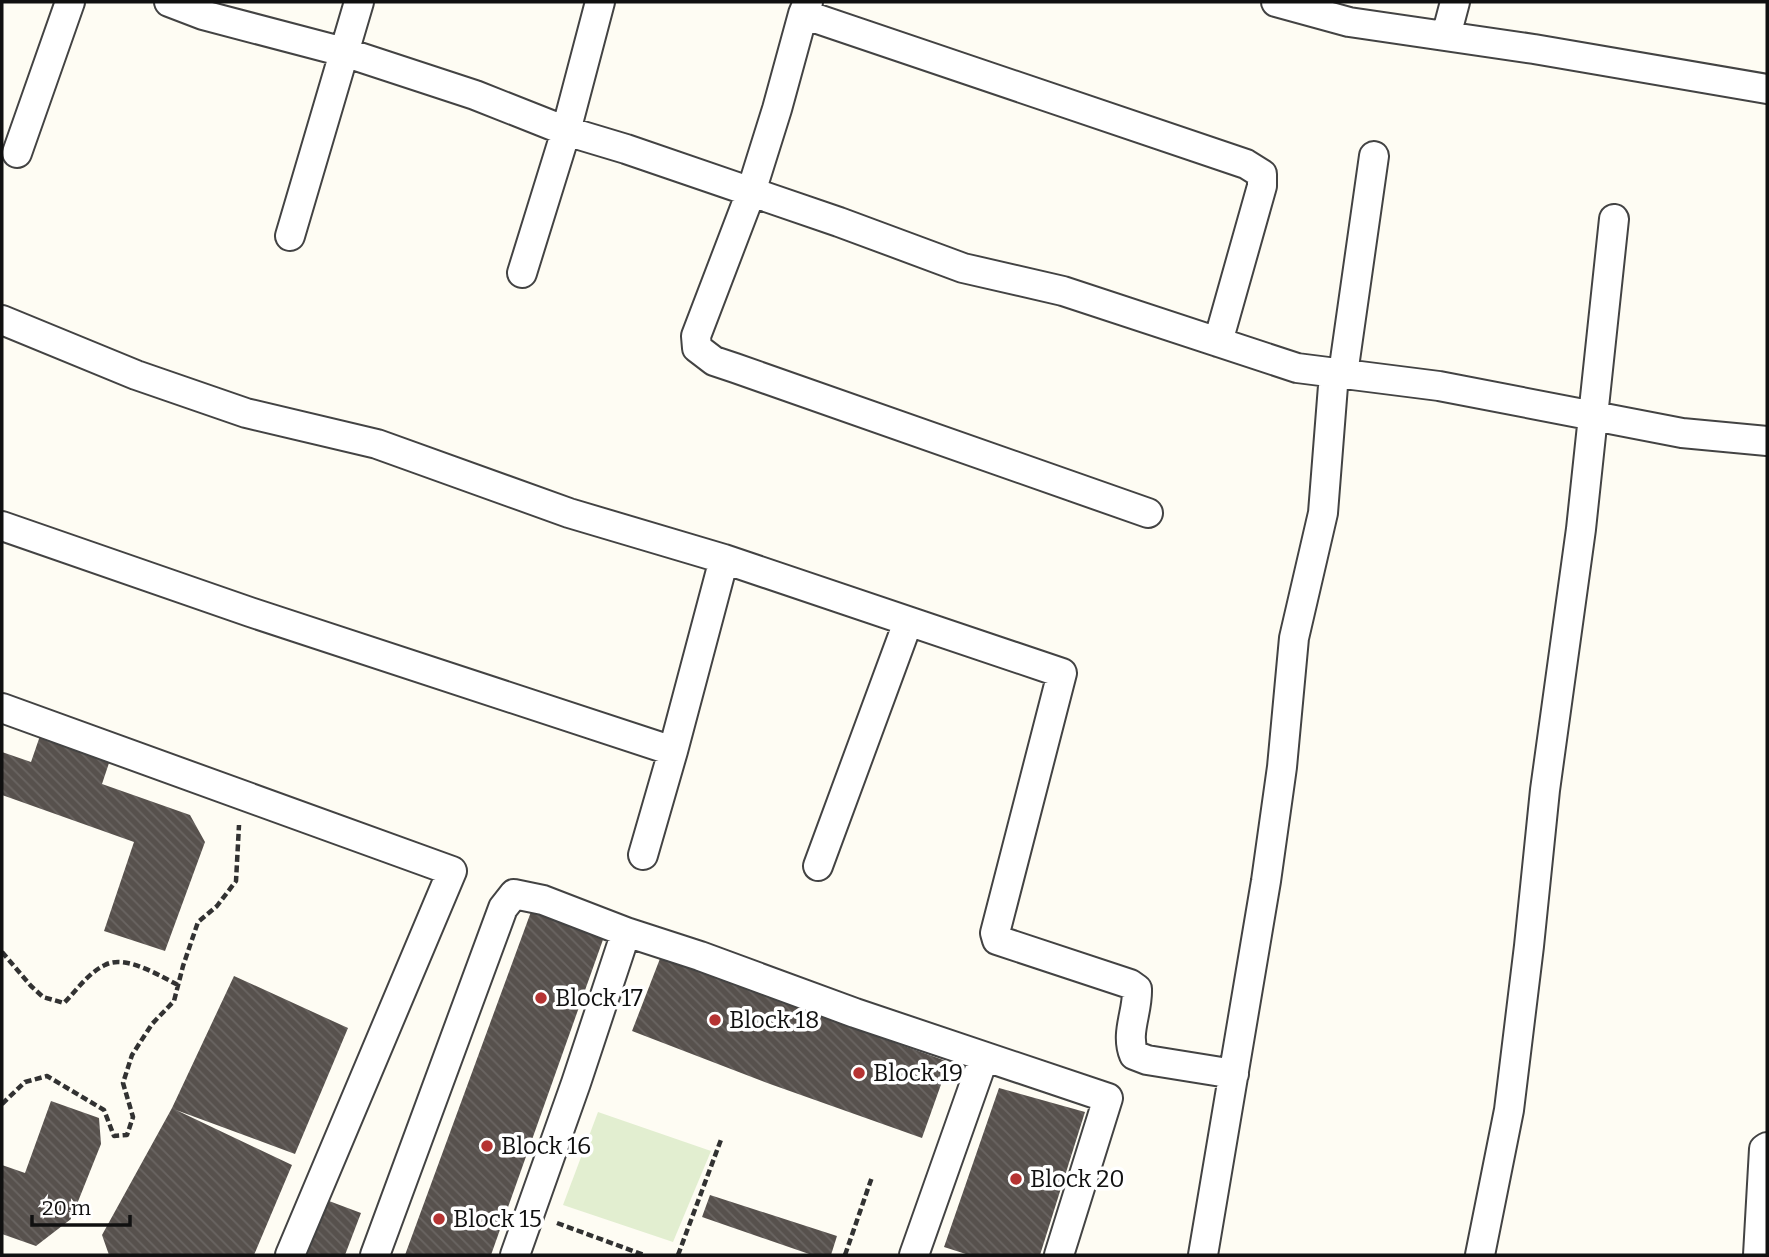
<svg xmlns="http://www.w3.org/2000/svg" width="1769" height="1257" font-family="Bitter,serif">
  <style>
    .pitch { fill: #e2eed0 }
    .building { fill: url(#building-back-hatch) }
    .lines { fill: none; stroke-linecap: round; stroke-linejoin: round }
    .minor-casing { stroke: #434343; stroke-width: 32 }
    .path { stroke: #323232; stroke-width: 4.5; stroke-dasharray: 7 3.5; stroke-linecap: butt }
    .minor { stroke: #fff; stroke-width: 28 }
    .poi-dot { fill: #b53332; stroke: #fff; stroke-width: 2.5 }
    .labels { text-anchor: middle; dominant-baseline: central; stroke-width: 7; stroke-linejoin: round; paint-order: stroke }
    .poi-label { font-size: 24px; fill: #101010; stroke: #fff; text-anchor: start }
  </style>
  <defs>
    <pattern id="building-back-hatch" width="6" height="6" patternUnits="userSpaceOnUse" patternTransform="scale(1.75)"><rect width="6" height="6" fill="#57514d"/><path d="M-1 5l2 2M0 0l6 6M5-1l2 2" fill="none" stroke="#6a6562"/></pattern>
  </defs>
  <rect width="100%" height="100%" fill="#fefcf3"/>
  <path class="pitch" d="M598,1112L711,1151L673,1242L563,1205Z"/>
  <path class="building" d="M41,733L111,757L102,784L190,815L205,842L165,951L104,931L134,842L2,795V752L31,762Z
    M532,909L605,934L491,1255H405Z
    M661,956L797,1008L949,1062L922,1138L770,1084L632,1031Z
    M234,976L348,1028L295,1154L176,1110L292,1165L254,1255H109L102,1235L172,1108Z
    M999,1088L1085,1112L1040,1255H969L944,1247Z
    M51,1101L99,1118L101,1144L71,1219L36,1246L2,1234V1165L25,1173Z
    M710,1195L837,1236L831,1255H812L702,1217Z
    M321,1198L361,1213L345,1255H300Z"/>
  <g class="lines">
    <g class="minor-casing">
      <path id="minor" d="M169,2L203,15L344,52L475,95L566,131L626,149L839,222L963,268L1063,291L1297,368L1439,386L1682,433L1767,441
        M808,2L803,14L777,109L751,192L696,336L697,348L714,361L735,368L1148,513
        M1276,2L1349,22L1534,49L1767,89
        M803,14L1246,164L1262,174V186L1218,342
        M1446,36L1455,2
        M17,153L70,2
        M290,236L359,2
        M522,273L566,131L600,2
        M2,320L136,375L246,413L377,444L569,513L724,559L1062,673L995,933L997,940L1130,984L1137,989C1138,1012 1125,1033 1134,1055L1147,1060L1234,1074
        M1343,374L1374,156
        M2,526L250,612L673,751
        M2,708L452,871L290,1255
        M643,855L673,751L724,559
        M818,866L908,622
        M375,1255L503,908L514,894L543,900L626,932
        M515,1255L576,1083L626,932L700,956L855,1013L1108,1098L1059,1255
        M914,1255L984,1057
        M1203,1255L1266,881L1282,767L1294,638L1323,513L1334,373
        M1480,1255L1509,1110L1529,946L1545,790L1581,529L1614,219
        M1758,1255L1764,1149L1767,1147"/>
    </g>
    <path class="path" d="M2,952L31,986L43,997L64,1003C77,990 88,973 105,965C125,954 160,976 178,985
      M2,1104L25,1082L47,1076L104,1110L114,1136L127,1135L133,1117L123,1083L132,1055L152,1024L174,1001L183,966L198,922L217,906L236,881L239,825
      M557,1223L644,1255
      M678,1255L722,1137
      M845,1255L872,1177"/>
    <use href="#minor" class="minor"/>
  </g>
  <g class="poi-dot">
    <circle cx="541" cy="998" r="7"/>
    <circle cx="715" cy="1020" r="7"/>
    <circle cx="859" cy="1073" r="7"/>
    <circle cx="487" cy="1146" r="7"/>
    <circle cx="1016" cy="1179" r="7"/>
    <circle cx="439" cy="1219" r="7"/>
  </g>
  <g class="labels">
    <g class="poi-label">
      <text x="555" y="998">Block 17</text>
      <text x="729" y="1020">Block 18</text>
      <text x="873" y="1073">Block 19</text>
      <text x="501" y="1146">Block 16</text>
      <text x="1030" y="1179">Block 20</text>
      <text x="453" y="1219">Block 15</text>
    </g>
  </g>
  <rect width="1769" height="1257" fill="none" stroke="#101010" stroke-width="7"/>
  <path d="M32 1215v10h98v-10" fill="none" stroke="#101010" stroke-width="3.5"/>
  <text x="42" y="1215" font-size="21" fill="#101010" stroke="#ffffff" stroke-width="5" paint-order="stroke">20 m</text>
</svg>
